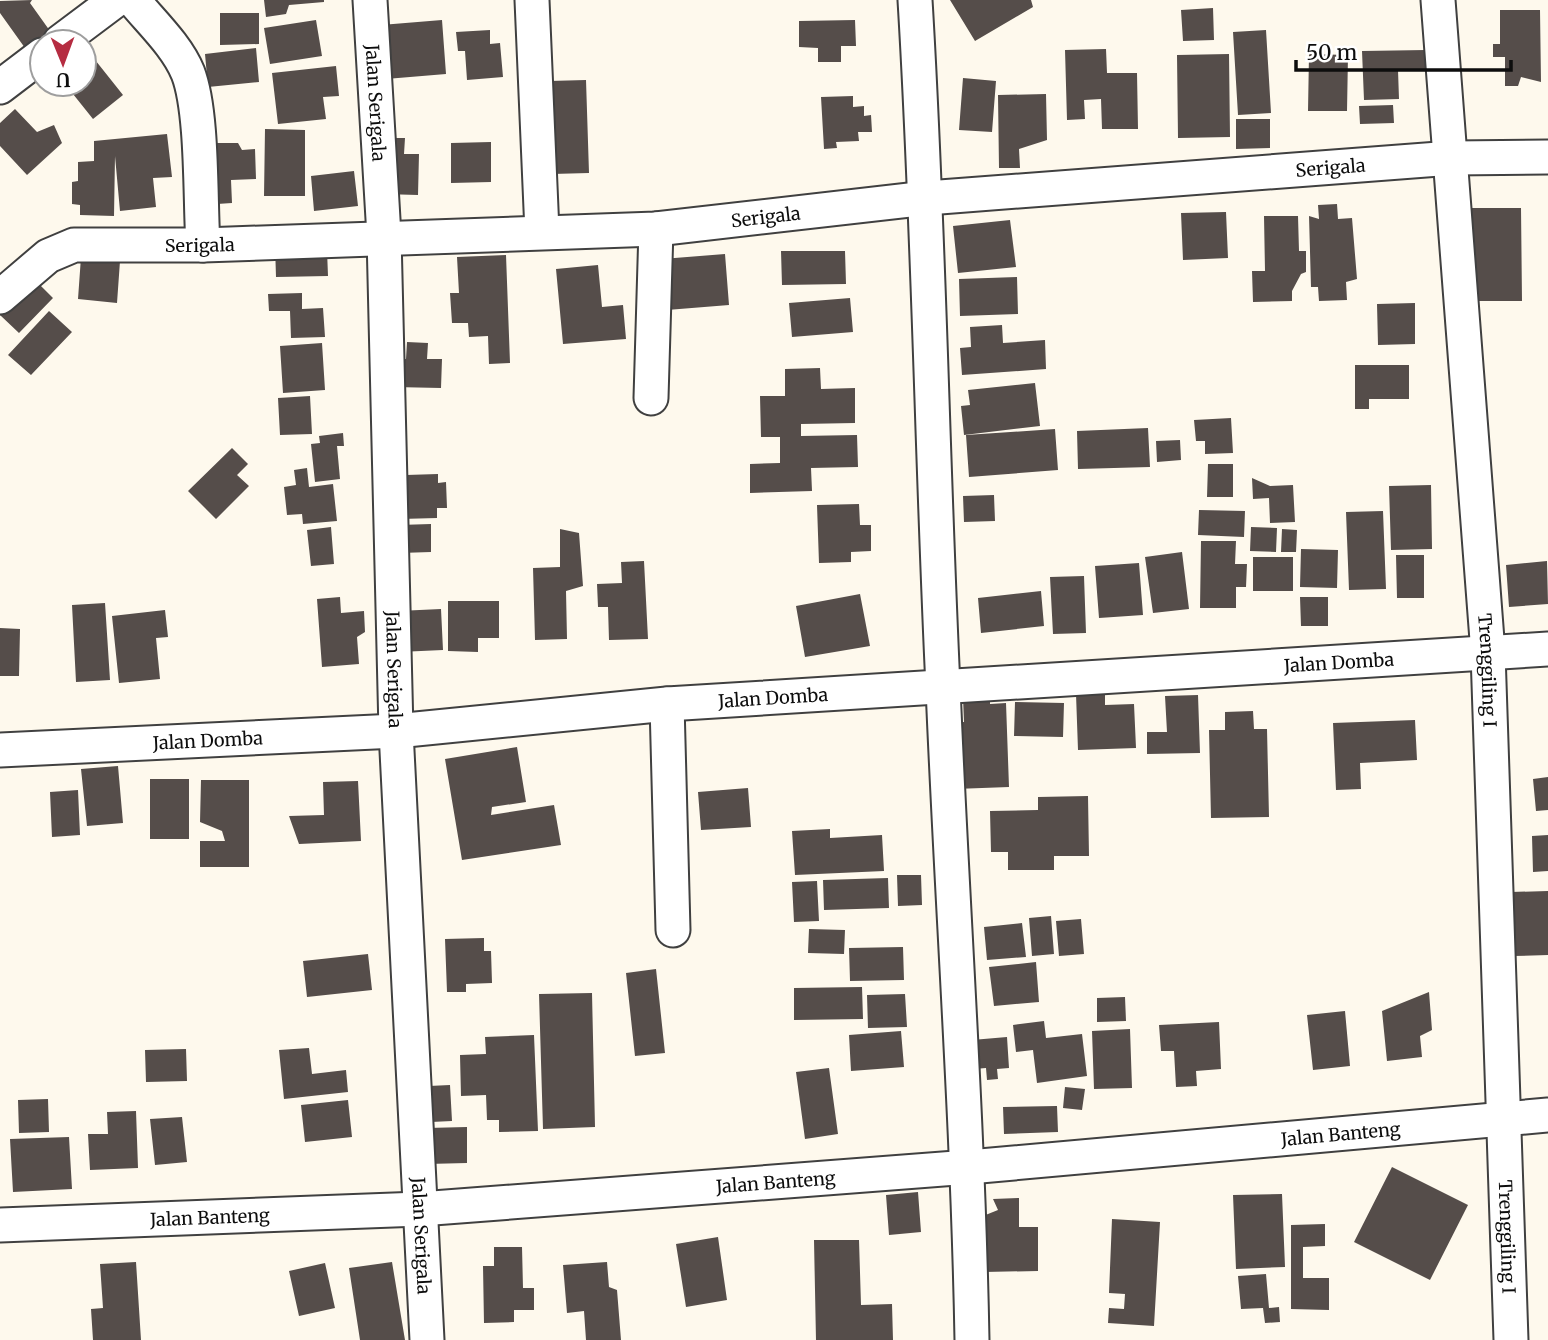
<svg xmlns="http://www.w3.org/2000/svg" width="1548" height="1340" font-family="Merriweather,serif">
  <style>
    .building { fill: #554d4a }
    .lines { fill: none; stroke-linecap: round; stroke-linejoin: round }
    .minor-casing { stroke: #404040; stroke-width: 37 }
    .minor { stroke: #fff; stroke-width: 33 }
    .labels { text-anchor: middle; dominant-baseline: central; stroke-width: 7; stroke-linejoin: round; paint-order: stroke }
    .street-label { font-size: 18px; fill: #0d0d0d; stroke: #fff }
  </style>
  <rect width="100%" height="100%" fill="#fef9ed"/>
  <path class="building" d="M32,0L30,3L50,31L25,48L0,13V1Z
    M264,0H324V2L289,5L286,14L266,17Z
    M950,0H1031L1033,7L975,41Z
    M1213,8L1214,40L1183,41L1181,10Z
    M1500,10H1540L1541,82L1521,77L1518,86H1505V57H1493V44H1500Z
    M220,13H259V44L220,45Z
    M316,20L322,56L270,64L264,28Z
    M442,20L446,74L386,79L381,25Z
    M855,20L856,46H841V62H818V48L799,47V21Z
    M490,30V44L500,43L503,77L467,80L465,51H458L456,32Z
    M1266,30L1271,113L1238,115L1233,32Z
    M256,48L259,82L208,87L205,54Z
    M1106,49L1107,73H1137L1138,129H1102L1101,99L1084,100L1085,119L1067,120L1065,50Z
    M1426,50L1427,70H1398L1399,99L1364,100L1362,51Z
    M88,51L123,95L93,119L65,84H84V54Z
    M1229,54L1230,137L1178,138L1177,55Z
    M1309,54L1348,55L1347,111H1308Z
    M336,66L339,96L323,97L326,119L278,124L272,73Z
    M963,78L996,81L992,132L959,130Z
    M586,80L589,173L552,174L549,81Z
    M1046,94L1047,140L1019,149L1020,168H999L998,95Z
    M853,96V107L864,106V116L871,115L872,132H858L859,141L836,142L837,148L824,149L821,97Z
    M1393,105L1394,123L1360,124L1359,106Z
    M15,109L37,132L54,125L62,143L27,175L0,146V123Z
    M1236,119H1270V148L1236,149Z
    M265,129L305,130V196H264Z
    M167,134L172,177L153,178L156,207L120,211L115,156L114,216L80,215V205L72,204V182L78,181V162L94,161V141Z
    M384,138H405L404,154H419L418,195L383,194Z
    M491,142V182L451,183V143Z
    M206,143H238L242,150L255,149L256,179L231,180L232,203L217,204Z
    M354,171L358,206L314,211L311,176Z
    M1337,204L1338,219L1352,218L1357,279L1346,282L1347,300L1319,301L1318,287H1311L1309,216L1319,219L1318,205Z
    M1467,208H1521L1522,301H1468Z
    M1226,212L1228,258L1183,260L1181,213Z
    M1264,216H1298L1299,251H1306V272L1301,274L1292,291V301L1253,302L1252,271H1265Z
    M1010,220L1016,267L958,273L953,226Z
    M275,245L327,250L328,276L276,277Z
    M781,251H845L846,284L782,285Z
    M725,254L729,305L667,310L662,259Z
    M506,255L510,363L489,364L488,336L469,337L468,323H452L450,293H459L457,257Z
    M81,257L120,261L117,303L78,299Z
    M598,265L602,307L623,305L626,339L563,344L556,269Z
    M1017,277L1018,314L960,316L959,279Z
    M39,284L53,298L19,333L0,315V308L19,289L27,296Z
    M302,293V309L323,308L325,337L291,338L290,311H269L268,294Z
    M850,298L853,332L792,337L789,303Z
    M1415,303V344L1378,345L1377,304Z
    M49,311L72,332L31,375L8,355Z
    M1002,325L1003,343L1045,340L1046,369L962,375L960,348L971,347L970,327Z
    M407,342L428,343L427,359H442L441,388L394,387L395,359H406Z
    M322,343L325,390L283,393L280,346Z
    M1355,365H1409V399H1369V409H1355Z
    M820,368L821,389L855,388V423L801,424V436L857,435L858,467L811,468L812,491L750,493V464L780,463V437H761L760,396H785V369Z
    M1035,383L1040,426L964,435L961,406L970,405L968,390Z
    M310,396L312,434L280,435L278,398Z
    M1231,418L1233,453L1205,454V441H1196L1194,420Z
    M1148,428L1150,467L1078,469L1077,431Z
    M1055,429L1058,470L969,477L966,435Z
    M343,433L344,446H337L340,479L315,482L311,444L320,443L319,436Z
    M1180,440L1181,460L1157,462L1156,441Z
    M232,448L248,464L237,475L249,486L216,519L188,491Z
    M1208,464H1233V497H1207Z
    M307,468L309,487L333,484L337,521L303,524L302,514L287,515L284,487L296,485L294,470Z
    M438,474V483L446,482L447,508H437V518L400,519L406,475Z
    M1252,478L1270,486L1293,485L1295,522L1270,523L1269,498L1253,499Z
    M1431,485L1432,549L1391,550L1389,486Z
    M994,495L995,521L964,522L963,496Z
    M859,504L860,525H871V551L851,552V562L819,563L817,505Z
    M1199,510L1245,511L1244,537L1198,535Z
    M1383,511L1386,589L1349,590L1346,512Z
    M431,524V552L400,553L399,525Z
    M331,527L334,564L311,566L307,530Z
    M1251,527L1277,528L1276,552L1250,551Z
    M560,529L579,533L583,586L566,591L567,639L535,640L533,568L560,567Z
    M1282,529L1297,530L1296,552H1281Z
    M1201,541H1236L1235,564H1247L1246,587H1236V608H1200Z
    M1301,549L1338,550L1337,588L1300,587Z
    M1182,552L1189,609L1153,613L1145,557Z
    M1396,555H1424V598H1397Z
    M1253,557H1293V591H1253Z
    M644,561L648,639L609,640L608,607H598L597,584L622,583L621,562Z
    M1547,561L1548,604L1509,607L1506,565Z
    M1139,563L1143,615L1099,618L1095,566Z
    M1084,576L1086,633L1053,634L1050,577Z
    M1041,591L1044,626L981,633L978,598Z
    M860,594L870,646L805,657L796,606Z
    M340,597L341,613L364,611L365,632L357,637L359,664L322,667L317,599Z
    M1300,597H1328V626H1301Z
    M448,601H499V638H478V652L448,651Z
    M105,603L110,680L76,682L72,605Z
    M441,609L443,650L399,652L398,611Z
    M165,610L168,637L156,638L160,679L119,683L112,616Z
    M0,628L20,629L19,676H0Z
    M1105,692V705L1134,704L1136,748L1078,750L1076,694Z
    M1198,695L1200,753L1147,754V732H1167L1165,696Z
    M990,696V704L1006,703L1009,787L955,789L952,723L964,722L963,698Z
    M1015,702L1064,703L1063,737L1014,736Z
    M1253,711L1254,729H1267L1269,817L1211,818L1209,730H1225V712Z
    M1415,720L1417,760L1360,763L1361,789L1336,790L1333,723Z
    M517,747L526,802L492,807L491,815L554,805L561,845L462,860L445,759Z
    M118,766L123,823L87,826L81,769Z
    M1548,777V810L1536,811L1533,779Z
    M150,779H189V839H150Z
    M201,780H249V867H200V841H225L222,831L200,822Z
    M358,781L361,841L299,844L289,816L324,815L323,782Z
    M748,788L751,827L701,830L698,792Z
    M78,790L80,835L52,837L50,792Z
    M1088,796L1089,856H1054V870H1008V852H991L990,811L1038,810V797Z
    M830,829V838L882,835L884,871L795,875L792,831Z
    M1548,835V871L1533,872L1532,836Z
    M897,875H921L922,905L898,906Z
    M888,878L889,908L824,910L823,880Z
    M817,881L819,921L794,922L792,882Z
    M1548,891V955L1513,956L1511,892Z
    M1051,916L1054,954L1032,956L1029,918Z
    M1081,919L1084,954L1059,956L1056,921Z
    M1022,923L1026,957L987,960L984,927Z
    M809,929L845,930L844,954L808,953Z
    M484,938V951H491L492,983L466,984V992H447L445,939Z
    M903,947L904,980L850,981L849,948Z
    M368,954L372,990L307,997L303,961Z
    M1036,962L1039,1002L994,1006L989,967Z
    M656,969L665,1053L635,1056L626,973Z
    M862,987L863,1019L794,1020V988Z
    M1429,992L1432,1030L1420,1036L1422,1057L1387,1061L1382,1011Z
    M592,993L595,1127L543,1129L539,994Z
    M905,994L907,1027L868,1028L867,995Z
    M1125,997L1126,1021L1097,1022V998Z
    M1345,1011L1350,1066L1313,1070L1307,1015Z
    M1044,1021L1046,1038L1082,1034L1087,1076L1037,1083L1033,1050L1016,1052L1013,1025Z
    M1219,1022L1221,1069L1196,1071L1197,1086L1176,1087L1174,1051H1161L1159,1025Z
    M1130,1029L1132,1088L1094,1089L1092,1031Z
    M901,1031L904,1067L851,1071L849,1035Z
    M534,1035L538,1131L499,1132V1120H487L486,1095L461,1096L460,1055L486,1054L485,1037Z
    M1007,1037L1009,1068L997,1069L998,1079L987,1080L986,1068L974,1069L972,1040Z
    M309,1048L312,1074L346,1070L348,1092L284,1099L279,1050Z
    M186,1049L187,1081L146,1082L145,1050Z
    M829,1068L838,1134L805,1139L796,1072Z
    M450,1085L452,1121L431,1122L429,1086Z
    M1065,1087L1085,1089L1082,1110L1063,1108Z
    M48,1099L49,1132L19,1133L18,1100Z
    M348,1100L352,1137L305,1142L301,1105Z
    M1057,1106L1058,1132L1004,1134L1003,1107Z
    M136,1111L138,1168L90,1170L88,1134H108L107,1112Z
    M182,1117L187,1162L155,1165L150,1119Z
    M467,1127V1163L427,1164V1128Z
    M69,1137L72,1189L13,1192L10,1139Z
    M1392,1167L1468,1205L1430,1280L1354,1242Z
    M918,1192L921,1232L889,1235L886,1195Z
    M1282,1194L1285,1267L1236,1269L1233,1195Z
    M1019,1198V1227H1038V1271L984,1272L983,1216L998,1210L993,1199Z
    M1112,1219L1160,1222L1154,1326L1108,1323L1109,1308L1124,1309L1125,1294L1109,1293Z
    M1325,1224V1246L1303,1247V1278H1329V1310L1291,1309V1225Z
    M718,1237L727,1300L686,1307L676,1244Z
    M814,1240H859L861,1305L892,1304L893,1340H816Z
    M494,1247H522L523,1288H534V1310H514V1322L484,1323L483,1266H494Z
    M136,1262L141,1340H93L91,1309L103,1308L100,1264Z
    M392,1262L405,1340H360L349,1268Z
    M607,1262L609,1287L617,1290L621,1340H586L584,1311L567,1313L563,1265Z
    M325,1263L335,1308L299,1316L289,1271Z
    M1266,1274L1269,1308L1279,1307L1280,1322L1265,1323L1263,1308L1241,1309L1238,1276Z"/>
  <g class="lines">
    <g class="minor-casing">
      <g id="minor">
        <path d="M133,0C152,23 177,46 188,73C203,112 200,200 203,245"/>
        <path id="s1" d="M370,0L384,236L396,731L427,1340"/>
        <path d="M532,0L542,232"/>
        <path d="M915,0C929,229 932,458 943,687C952,905 968,1122 972,1340"/>
        <path id="s2" d="M1438,0L1488,653L1511,1340"/>
        <path d="M60,42L116,0"/>
        <path d="M0,87L42,55"/>
        <path id="s3" d="M0,297L48,256L74,245H203L656,229L927,198L1452,158L1548,157"/>
        <path d="M651,398L656,229"/>
        <path d="M667,704L673,930"/>
        <path id="s4" d="M0,750L396,731L667,704L1548,649"/>
        <path id="s5" d="M0,1225L420,1209L969,1167L1548,1115"/>
      </g>
    </g>
    <use href="#minor" class="minor"/>
  </g>
  <g class="labels">
    <g class="street-label">
      <text stroke="none"><textPath href="#s1" startOffset="103">Jalan Serigala</textPath></text>
      <text stroke="none"><textPath href="#s3" startOffset="1351">Serigala</textPath></text>
      <text stroke="none"><textPath href="#s3" startOffset="784">Serigala</textPath></text>
      <text stroke="none"><textPath href="#s3" startOffset="217">Serigala</textPath></text>
      <text stroke="none"><textPath href="#s4" startOffset="1342">Jalan Domba</textPath></text>
      <text stroke="none"><textPath href="#s2" startOffset="672">Trenggiling I</textPath></text>
      <text stroke="none"><textPath href="#s1" startOffset="670">Jalan Serigala</textPath></text>
      <text stroke="none"><textPath href="#s4" startOffset="775">Jalan Domba</textPath></text>
      <text stroke="none"><textPath href="#s4" startOffset="208">Jalan Domba</textPath></text>
      <text stroke="none"><textPath href="#s5" startOffset="1344">Jalan Banteng</textPath></text>
      <text stroke="none"><textPath href="#s5" startOffset="777">Jalan Banteng</textPath></text>
      <text stroke="none"><textPath href="#s5" startOffset="210">Jalan Banteng</textPath></text>
      <text stroke="none"><textPath href="#s1" startOffset="1237">Jalan Serigala</textPath></text>
      <text stroke="none"><textPath href="#s2" startOffset="1239">Trenggiling I</textPath></text>
    </g>
  </g>
  <g transform="translate(63 63) rotate(179)"><circle r="33" fill="#ffffff" stroke="#9e9e9e" stroke-width="2"/>
  <path d="M0-5L12 26L0 18L-12 26Z" fill="#b52c41"/>
  <text y="-10" font-size="19" font-weight="bold" text-anchor="middle" fill="#0d0d0d">U</text>
  </g>
  <path d="M1296 60v10h215v-10" fill="none" stroke="#0d0d0d" stroke-width="3.5"/>
  <text x="1306" y="60" font-size="21" fill="#0d0d0d" stroke="#ffffff" stroke-width="5" paint-order="stroke">50 m</text>
</svg>
